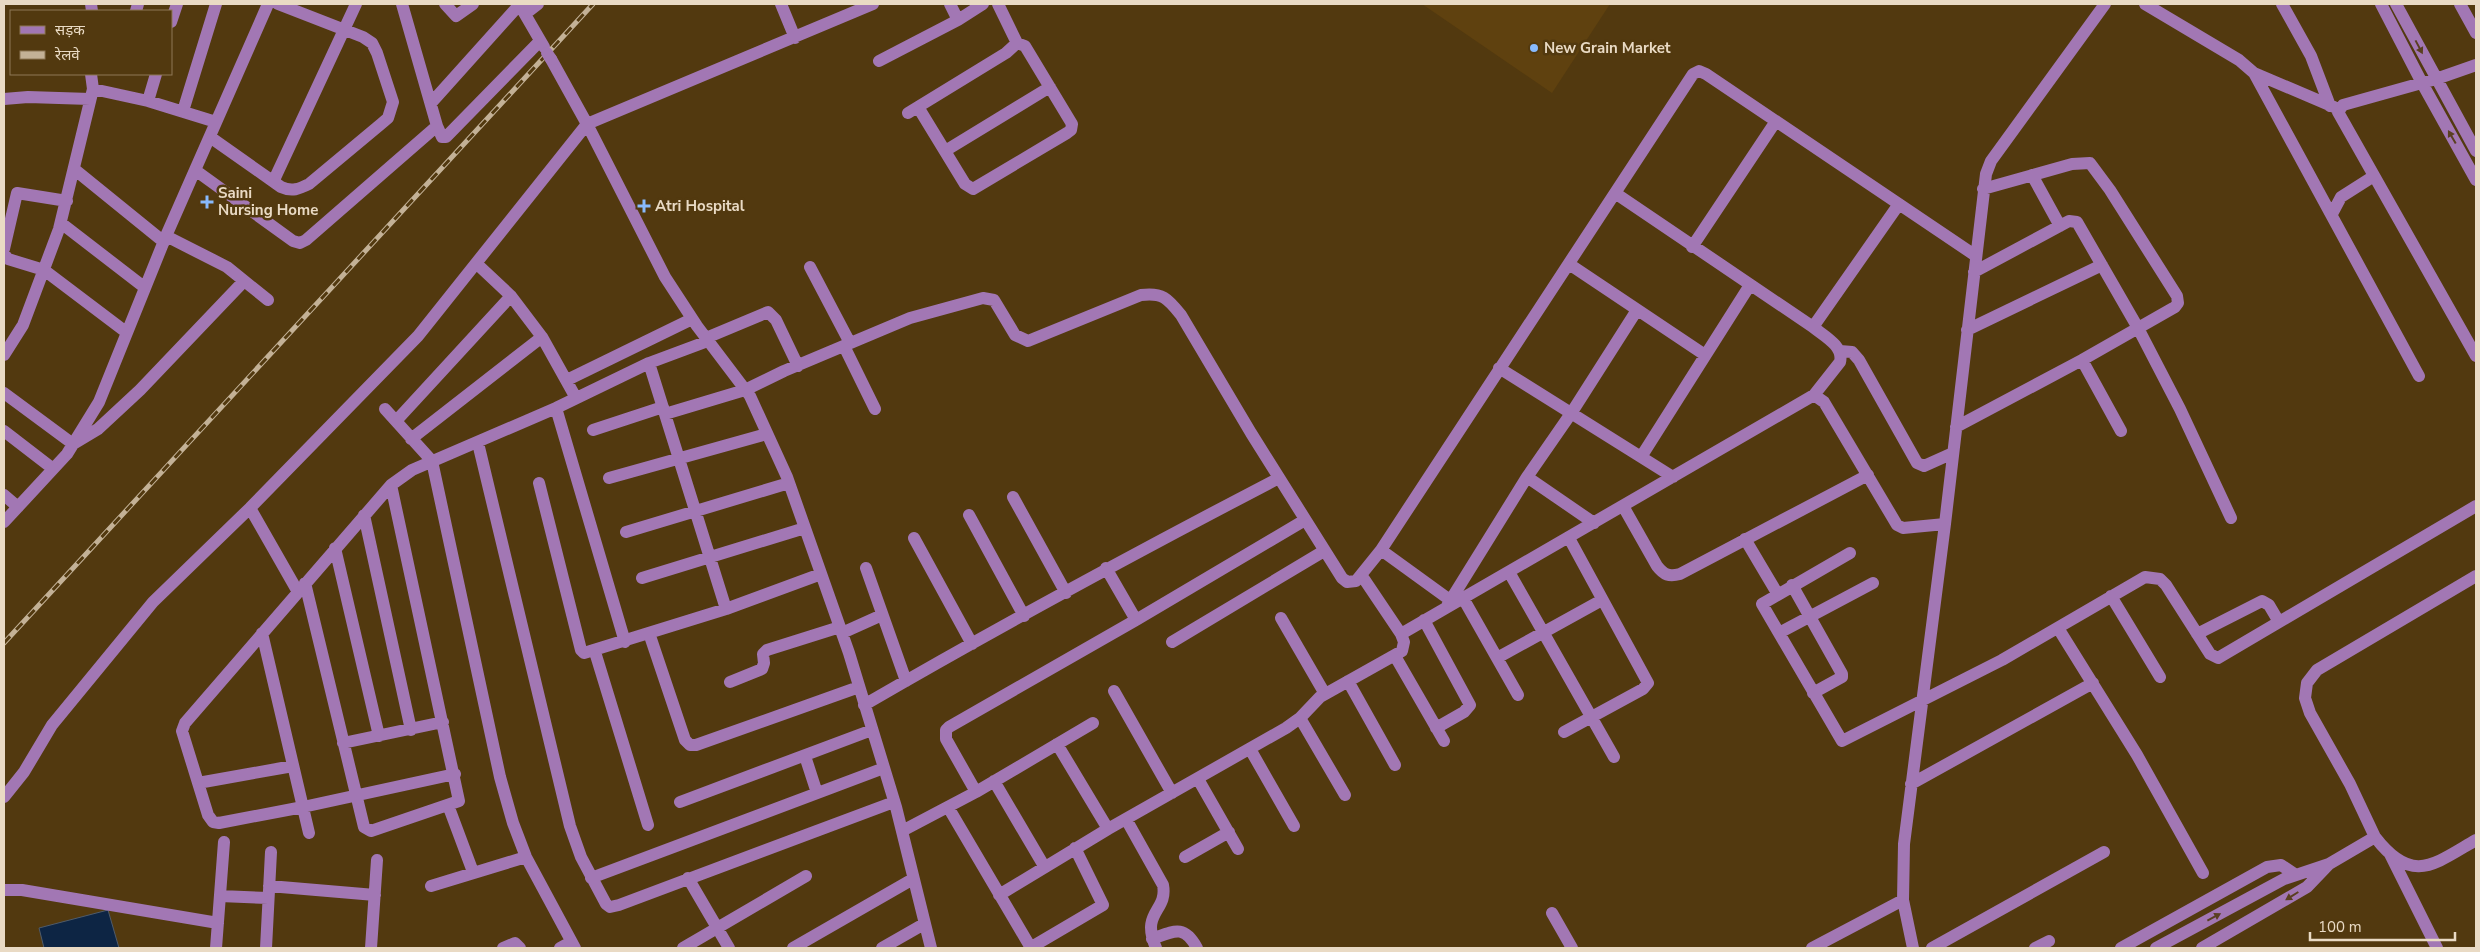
<svg xmlns="http://www.w3.org/2000/svg" width="2480" height="952" font-family="'Nunito Sans','Noto Sans Devanagari',sans-serif">
  <style>
    .built { fill: #5f410f }
    .water { fill: #0d2544; stroke: #4f5b6a }
    .lines { fill: none; stroke-linecap: round; stroke-linejoin: round }
    .minor { stroke: #a277b4; stroke-width: 12 }
    .rail-casing { stroke: #c3b196; stroke-width: 5 }
    .rail { stroke: #52390f; stroke-width: 3; stroke-dasharray: 9; stroke-linecap: butt }
    .minor-bridge { stroke: #a277b4; stroke-width: 12 }
    .oneway { fill: #5a3f20 }
    .poi-dot { fill: #88bafc; stroke: #52390f; stroke-width: 2 }
    .labels { text-anchor: middle; dominant-baseline: central; stroke-width: 5; stroke-linejoin: round; paint-order: stroke }
    .poi-label { font-size: 15px; font-weight: bold; fill: #e9dac4; stroke: #52390f; text-anchor: start }
  </style>
  <rect width="100%" height="100%" fill="#52390f"/>
  <path class="built" d="M1422,4H1610L1552,93Z"/>
  <path class="water" d="M108,910L119,948H44L39,928Z"/>
  <g class="lines">
    <path class="minor" d="M91,4L92,11
      M445,4L456,16L473,4
      M519,4L544,47
      M781,4L795,38
      M950,4L958,20
      M2145,4L2239,60L2254,73L2419,376
      M2282,4L2311,56L2330,106
      M2381,4L2422,83L2476,180
      M2396,4L2476,151
      M2460,4L2476,33
      M136,11L138,4
      M525,14L538,4
      M171,22L177,4
      M551,59L587,124L665,277L697,326L750,396L787,477L849,653L896,807L931,948
      M879,61L958,20L983,4
      M2476,65L2436,79L2343,105L2338,112L2476,356
      M2254,73L2334,107
      M93,89L148,101L216,122
      M4,99L28,97L90,99
      M148,101L156,74
      M432,102L520,4
      M918,107L965,184L973,189L1067,133L1071,130L1072,124L1025,46L1017,43
      M183,111L216,4
      M908,113L1006,53L1017,43L998,4
      M437,126L442,137H446L540,41
      M210,137L281,187C292,192 299,189 309,184L381,124L388,118L393,102L377,53L372,43L363,37L278,4
      M945,151L1050,87
      M74,169L164,242
      M195,170L293,241L300,243L306,240L437,126L402,4
      M2032,175L2060,226
      M274,180L356,4
      M1615,193L1813,327C1824,336 1844,346 1840,362L1814,395
      M2332,214L2341,197L2374,176
      M61,223L144,287
      M166,236L227,267L268,300
      M1692,247L1776,121
      M4,249L17,193L67,201
      M4,254L8,259L44,270L126,332
      M477,264L511,296L542,337L576,398
      M1569,264L1705,355
      M810,267L850,343
      M1974,272L2069,221L2077,222L2138,328L2180,409L2231,518
      M1813,327L1899,204
      M1967,330L2102,265
      M706,338L768,312L776,320L798,366
      M844,346L875,409
      M1840,351L1852,352L1859,360L1917,463L1924,466L1953,453
      M4,355L23,325L59,229L93,89L91,74
      M2082,360L2121,431
      M649,363L726,609
      M1499,368L1673,477
      M567,380L692,319
      M4,393L73,444L98,429L140,390L244,281
      M556,408L625,642
      M385,409L432,461L500,777L513,823L526,857L575,948
      M665,414L745,390L784,371L910,318L983,298L994,300L1015,335L1028,341L1141,295C1163,292 1168,299 1181,315L1251,433L1342,578L1347,582L1356,581L1381,550L1693,74L1699,71L1706,74L1976,256
      M396,421L511,296
      M1956,427L2082,360L2175,307L2178,303L2177,296L2110,190L2090,163L2072,164L1983,189
      M593,430L663,407
      M4,431L52,468
      M411,439L542,337
      M478,443L570,826L581,857L606,904L610,907L619,905L894,802
      M1641,457L1750,285
      M1527,477L1594,523
      M609,478L767,434
      M539,483L581,650L584,653L726,609L821,574
      M4,495L18,507
      M1013,497L1066,593
      M1623,506L1657,566C1664,575 1669,577 1680,574L1868,475
      M250,508L298,592
      M364,515L411,730
      M969,515L1024,616
      M4,522L67,454L99,402L166,236L268,4
      M626,532L789,483
      M914,538L972,644
      M1745,539L1777,593
      M335,548L379,736
      M1381,550L1450,600
      M1850,553L1762,604L1842,741L2002,660L2145,577L2160,579L2166,585L2210,654L2218,658L2476,506
      M866,568L906,681
      M1106,568L1136,620
      M1509,572L1614,757
      M642,578L805,528
      M305,583L364,827L371,831L459,801L391,485
      M1792,585L1842,674V677L1813,693
      M2111,596L2160,677
      M1463,598L1518,695
      M1447,606L1527,477L1572,412L1637,310
      M1281,618L1325,694
      M1424,620L1470,705L1464,712L1436,728
      M2058,628L2137,755L2203,873
      M262,633L309,833
      M649,633L685,740L690,745H696L859,687
      M842,633L882,615
      M1779,633L1873,583
      M1401,634L1814,395L1824,402L1897,525L1903,528L1945,524
      M2197,634L2262,601L2269,605L2279,622
      M1172,642L1324,551
      M595,652L648,825
      M1395,656L1444,741
      M1497,658L1602,600
      M1348,681L1395,765
      M730,682L762,669L764,663L763,654L767,650L840,627
      M1114,691L1172,793
      M864,705C1000,626 1139,551 1279,478
      M1300,718L1345,795
      M1564,732L1643,689L1648,683L1569,538
      M343,743L443,722
      M1057,744L1108,829
      M1250,749L1294,826
      M805,756L817,793
      M455,774L303,807L219,823L213,822L208,815L182,731L185,723L391,485L412,470L556,408L649,363L708,341
      M1198,779L1238,849
      M994,781L1044,866
      M198,783L293,766
      M1911,784L2093,683
      M976,792L946,739V730L949,727L1136,620L1305,520
      M4,797L24,772L52,725L153,602L250,508L418,336L587,124L873,4
      M680,802L872,730
      M448,805L473,872
      M948,807L1031,948
      M1126,819L1163,885C1168,912 1140,911 1156,948
      M902,831L976,792L1093,723
      M2375,837L2350,784L2310,713L2305,698L2307,683L2317,670L2476,576
      M2390,854L2437,948
      M1185,857L1229,832
      M591,878L884,768
      M688,878L729,948
      M269,886L375,895
      M431,886L526,857
      M4,890H22L218,923
      M999,895L1108,829L1286,728L1300,718L1320,697L1402,651L1404,642L1401,634L1362,576
      M220,896L268,898
      M1552,913L1572,948
      M1152,939C1174,931 1184,924 1197,948
      M216,948L224,842
      M266,948L271,852
      M371,948L377,860
      M503,948L515,943L520,948
      M560,948L571,942
      M683,948L806,876
      M793,948L913,879
      M882,948L924,924
      M1030,948L1103,905L1075,848
      M1812,948L1903,900
      M1913,948L1903,900L1904,844L1945,524L1986,174L1991,161L2105,4
      M1932,948L2104,852
      M2035,948L2049,941
      M2121,948L2267,867L2281,865L2296,875
      M2156,948L2284,879L2329,864L2375,837C2412,885 2433,865 2476,840
      M2202,948L2307,887L2329,864"/>
    <g class="rail-casing">
      <path id="rail" d="M4,643L593,4"/>
    </g>
    <use href="#rail" class="rail"/>
    <path class="minor-bridge" d="M547,53L551,59"/>
  </g>
  <defs><path id="oneway-solid" d="M-6-.8H1V-3.2L6.5 0L1 3.2V.8H-6Z" transform="scale(1.25)"/></defs>
  <g class="oneway">
    <use href="#oneway-solid" transform="translate(2419 47) rotate(62)"/>
    <use href="#oneway-solid" transform="translate(2452 137) rotate(-120)"/>
    <use href="#oneway-solid" transform="translate(2292 896) rotate(148)"/>
    <use href="#oneway-solid" transform="translate(2214 917) rotate(-28)"/>
  </g>
  <g class="poi-dot">
    <circle cx="1534" cy="48" r="5"/>
    <path d="M204.5 194.5h5v5h5v5h-5v5h-5v-5h-5v-5h5z"/>
    <path d="M641.5 198.5h5v5h5v5h-5v5h-5v-5h-5v-5h5z"/>
  </g>
  <g class="labels">
    <g class="poi-label">
      <text x="1544" y="48">New Grain Market</text>
      <text x="218" y="193">Saini<tspan x="218" dy="17">Nursing Home</tspan></text>
      <text x="655" y="206">Atri Hospital</text>
    </g>
  </g>
  <rect width="2480" height="952" fill="none" stroke="#e9dac4" stroke-width="10"/>
  <rect x="10" y="10" width="162" height="65" fill="#52390f" stroke="#8e7957"/>
  <rect x="20" y="26" width="25" height="8" fill="#a277b4" stroke="#8e7957"/>
  <text x="55" y="35" font-size="15" fill="#e9dac4">सड़क</text>
  <rect x="20" y="51" width="25" height="8" fill="#c3b196" stroke="#8e7957"/>
  <text x="55" y="60" font-size="15" fill="#e9dac4">रेलवे</text>
  <path d="M2310 932v8h145v-8" fill="none" stroke="#e9dac4" stroke-width="2.5"/>
  <text x="2318" y="932" font-size="15" fill="#e9dac4" stroke="#52390f" stroke-width="4" paint-order="stroke">100 m</text>
</svg>
